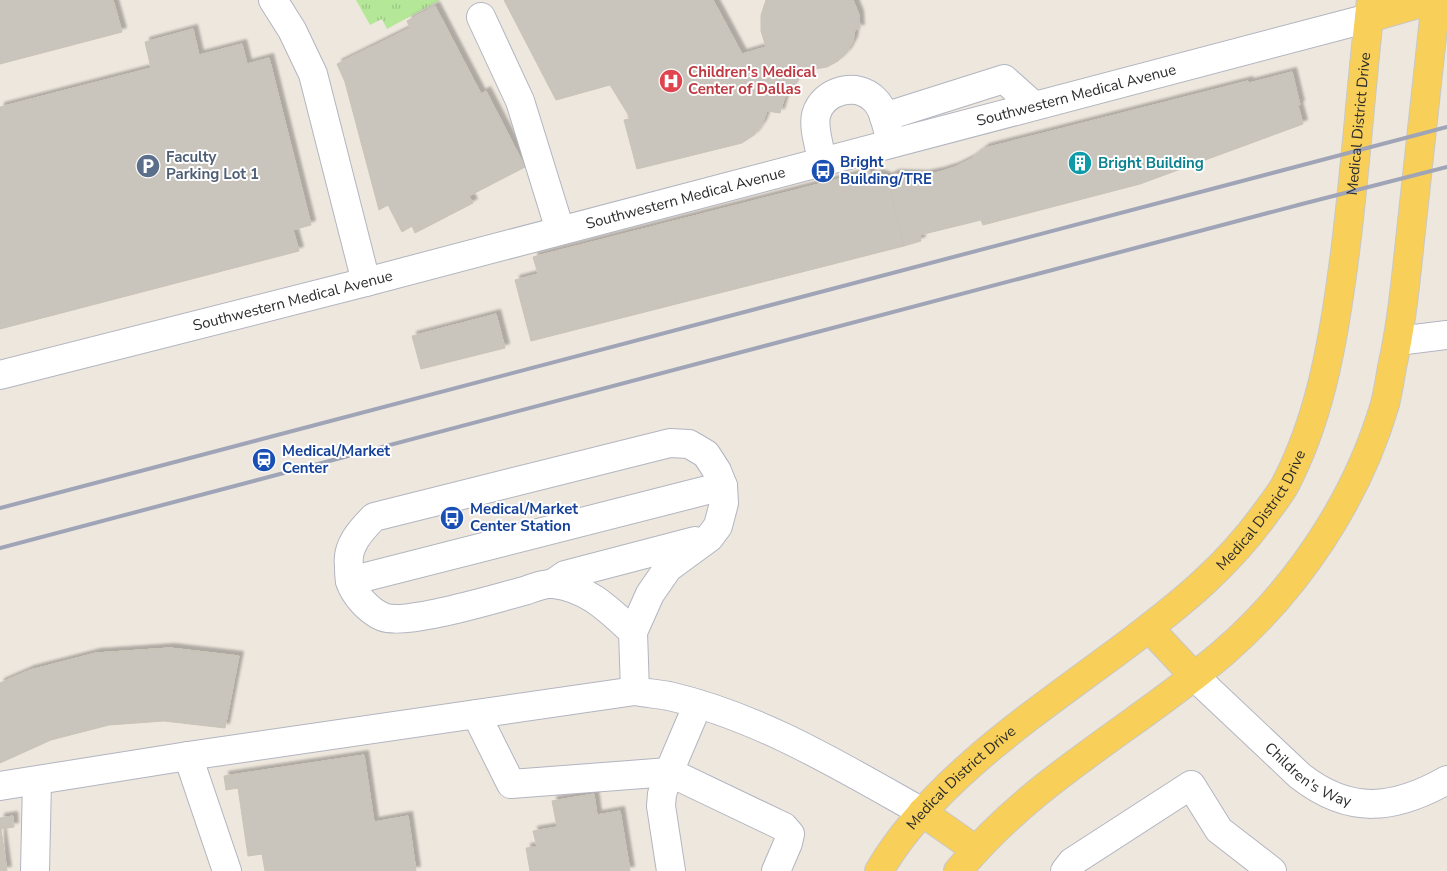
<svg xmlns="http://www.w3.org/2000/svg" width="1447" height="871" font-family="'Nunito Sans',sans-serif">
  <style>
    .grass { fill: url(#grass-tufts) }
    .building { fill: #c9c5bc; stroke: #cac3b7; filter: url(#shadow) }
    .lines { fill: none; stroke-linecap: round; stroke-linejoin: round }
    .minor-casing { stroke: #b2b5c0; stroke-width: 30 }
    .major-casing { stroke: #c8c8c8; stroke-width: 30 }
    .minor { stroke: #fff; stroke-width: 28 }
    .major { stroke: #f8cf59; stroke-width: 28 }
    .rail { stroke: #a0a4b7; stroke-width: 4 }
    .labels { text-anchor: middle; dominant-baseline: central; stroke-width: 4; stroke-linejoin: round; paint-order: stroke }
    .health-label { font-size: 15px; font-weight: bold; fill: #be3a42; stroke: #fff; text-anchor: start }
    .street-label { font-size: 15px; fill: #2c2c2c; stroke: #fff }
    .service-label { font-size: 15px; font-weight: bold; fill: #4e5e75; stroke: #fff; text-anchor: start }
    .transit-label { font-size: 15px; font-weight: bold; fill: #164399; stroke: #fff; text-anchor: start }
    .culture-label { font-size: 15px; font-weight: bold; fill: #0d838f; stroke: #fff; text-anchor: start }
  </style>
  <defs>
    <pattern id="grass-tufts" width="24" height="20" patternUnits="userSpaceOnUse" patternTransform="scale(1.25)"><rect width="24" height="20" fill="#b4e798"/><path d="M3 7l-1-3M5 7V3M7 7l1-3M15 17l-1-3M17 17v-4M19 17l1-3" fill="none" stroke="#9bc683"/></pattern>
    <filter id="shadow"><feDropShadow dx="4.5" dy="-4.5" stdDeviation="1" flood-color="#0004"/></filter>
  </defs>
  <rect width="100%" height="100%" fill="#eee7de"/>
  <path class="grass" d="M356,0H440L387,29L382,19L370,25Z"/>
  <path class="building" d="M0,0H113L122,32L0,64Z
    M504,0H713L742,54L766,47L761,31V15L766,0H853L859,15L860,29H855L853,41L847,52L838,61L827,67L815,69L803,67L797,72L800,74L784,99L780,113L767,111L762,124L754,135L742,143L637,169L624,120L631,119L610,85L556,100Z
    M435,6L481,94L486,91L525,167L469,196L473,203L415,233L412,226L402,232L388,205L379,210L345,82L337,64L410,28L407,21Z
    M193,29L199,55L242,44L247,64L269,58L311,225L293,230L299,251L0,329V107L151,68L145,42Z
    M1292,72L1300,105L1298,106L1303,124L1140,184L983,225L981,220L920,235L921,241L904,246L887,178L895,174L924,175L939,172L955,167L971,159L985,148L1248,81L1249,83Z
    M870,171L871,177L878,174L885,176L887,178L904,246L531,341L515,280L538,274L533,257Z
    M496,314L505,348L421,369L412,336Z
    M170,648L239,656L225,728L164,721L109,725L51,740L0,763V683L30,670L96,653Z
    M364,755L374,822L408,816L416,871H265L262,854L248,856L238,788L226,790L224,776Z
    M594,794L597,815L620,811L630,871H530L526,848L537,847L533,831L557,827L552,801Z
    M13,816L14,827L1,829L7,871H0V818Z"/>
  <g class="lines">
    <g class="minor-casing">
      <g id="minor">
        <path d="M273,0L292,30L313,74L366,282"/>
        <path d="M481,17L520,101L560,230"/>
        <path d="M884,117L1004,79L1033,105"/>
        <path d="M822,161C820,147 813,129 816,115C823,90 857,81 875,100C885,110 887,129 891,143"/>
        <path d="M1398,341L1447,335"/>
        <path id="s1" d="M0,375L366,282L1369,18"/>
        <path d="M350,581L723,486"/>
        <path d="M552,584L565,575L695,541"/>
        <path d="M633,632C609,610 588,588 554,584C545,583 533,588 524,591C496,598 407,626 383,617C369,611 354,595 350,581C349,576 349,571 349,566C346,546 361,530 374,517L670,443L689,444L706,454L717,471L723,486L724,503L718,526L709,538L668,568L650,594L633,632L635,691"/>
        <path id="s2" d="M1194,676L1300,776C1350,815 1394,810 1447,780"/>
        <path d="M476,714L511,784L669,772L784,827L790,834L788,843L776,871"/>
        <path d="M188,756L227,871"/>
        <path d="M0,786L188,756L635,691C646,693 658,694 669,696C760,717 842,767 922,812"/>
        <path d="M35,871L37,781"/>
        <path d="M671,871L661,806L662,794L669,772L698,704"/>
        <path d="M1065,871L1072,862L1191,785L1219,830L1272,871"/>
      </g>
    </g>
    <g class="major-casing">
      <g id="major">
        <path d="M1369,18L1432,0"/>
        <path d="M1149,628L1194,676"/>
        <path d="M922,812L976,850"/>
        <path id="s3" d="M879,871C933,778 1044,707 1129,643C1182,603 1228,566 1267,511C1273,503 1280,494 1285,485C1319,420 1332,348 1342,275C1355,184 1360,92 1371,0"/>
        <path d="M958,871C1032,780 1135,728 1223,653C1298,588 1357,499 1385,404C1388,392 1390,379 1392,367C1402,323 1406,277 1411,231C1419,154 1428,77 1436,0"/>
      </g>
    </g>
    <use href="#minor" class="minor"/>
    <use href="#major" class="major"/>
    <path class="rail" d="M0,508L1447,127
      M0,548L1302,204L1447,167"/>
  </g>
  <defs>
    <g id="hospital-disc" transform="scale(1.25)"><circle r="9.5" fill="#e0444e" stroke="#fff"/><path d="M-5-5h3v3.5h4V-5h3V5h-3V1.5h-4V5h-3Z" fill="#fff"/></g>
    <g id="building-disc" transform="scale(1.25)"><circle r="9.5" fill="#0f9aa8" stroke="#fff"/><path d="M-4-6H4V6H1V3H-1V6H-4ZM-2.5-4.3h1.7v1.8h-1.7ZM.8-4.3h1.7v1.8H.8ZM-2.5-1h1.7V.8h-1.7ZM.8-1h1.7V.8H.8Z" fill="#fff"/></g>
    <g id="parking-disc" transform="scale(1.25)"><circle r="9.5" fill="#5c6f8a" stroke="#fff"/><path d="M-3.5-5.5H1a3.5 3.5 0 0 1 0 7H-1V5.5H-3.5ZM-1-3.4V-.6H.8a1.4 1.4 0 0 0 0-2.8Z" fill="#fff"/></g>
    <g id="bus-disc" transform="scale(1.25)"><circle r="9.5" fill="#1a4fb4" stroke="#fff"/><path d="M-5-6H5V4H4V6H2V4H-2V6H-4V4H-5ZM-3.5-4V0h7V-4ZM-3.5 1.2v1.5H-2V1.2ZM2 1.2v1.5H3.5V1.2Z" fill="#fff"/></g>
    <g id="station-disc" transform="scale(1.25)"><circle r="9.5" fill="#1a4fb4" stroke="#fff"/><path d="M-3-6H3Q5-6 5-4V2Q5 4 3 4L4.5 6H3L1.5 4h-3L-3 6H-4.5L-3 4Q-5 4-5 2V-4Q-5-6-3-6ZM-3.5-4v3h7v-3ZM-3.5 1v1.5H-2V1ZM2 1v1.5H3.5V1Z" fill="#fff"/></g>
  </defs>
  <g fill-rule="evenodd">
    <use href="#hospital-disc" x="671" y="81"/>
    <use href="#building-disc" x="1080" y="163"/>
    <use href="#parking-disc" x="148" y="166"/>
    <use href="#bus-disc" x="823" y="171"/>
    <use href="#station-disc" x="264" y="460"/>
    <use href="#bus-disc" x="452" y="518"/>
  </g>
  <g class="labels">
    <g class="health-label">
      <text x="688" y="72">Children's Medical<tspan x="688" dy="17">Center of Dallas</tspan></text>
    </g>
    <g class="street-label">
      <text stroke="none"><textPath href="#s1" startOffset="1112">Southwestern Medical Avenue</textPath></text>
      <text stroke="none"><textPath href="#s3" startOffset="935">Medical District Drive</textPath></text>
      <text stroke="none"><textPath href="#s1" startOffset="708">Southwestern Medical Avenue</textPath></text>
      <text stroke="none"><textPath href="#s1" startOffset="302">Southwestern Medical Avenue</textPath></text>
      <text stroke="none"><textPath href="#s3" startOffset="530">Medical District Drive</textPath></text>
      <text stroke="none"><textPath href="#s2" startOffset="152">Children's Way</textPath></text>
      <text stroke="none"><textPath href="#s3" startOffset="125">Medical District Drive</textPath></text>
    </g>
    <g class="service-label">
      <text x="166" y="157">Faculty<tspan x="166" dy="17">Parking Lot 1</tspan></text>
    </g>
    <g class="transit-label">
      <text x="840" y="162">Bright<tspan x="840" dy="17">Building/TRE</tspan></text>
      <text x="282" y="451">Medical/Market<tspan x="282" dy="17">Center</tspan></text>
      <text x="470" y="509">Medical/Market<tspan x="470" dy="17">Center Station</tspan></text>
    </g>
    <g class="culture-label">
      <text x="1098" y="163">Bright Building</text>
    </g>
  </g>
</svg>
